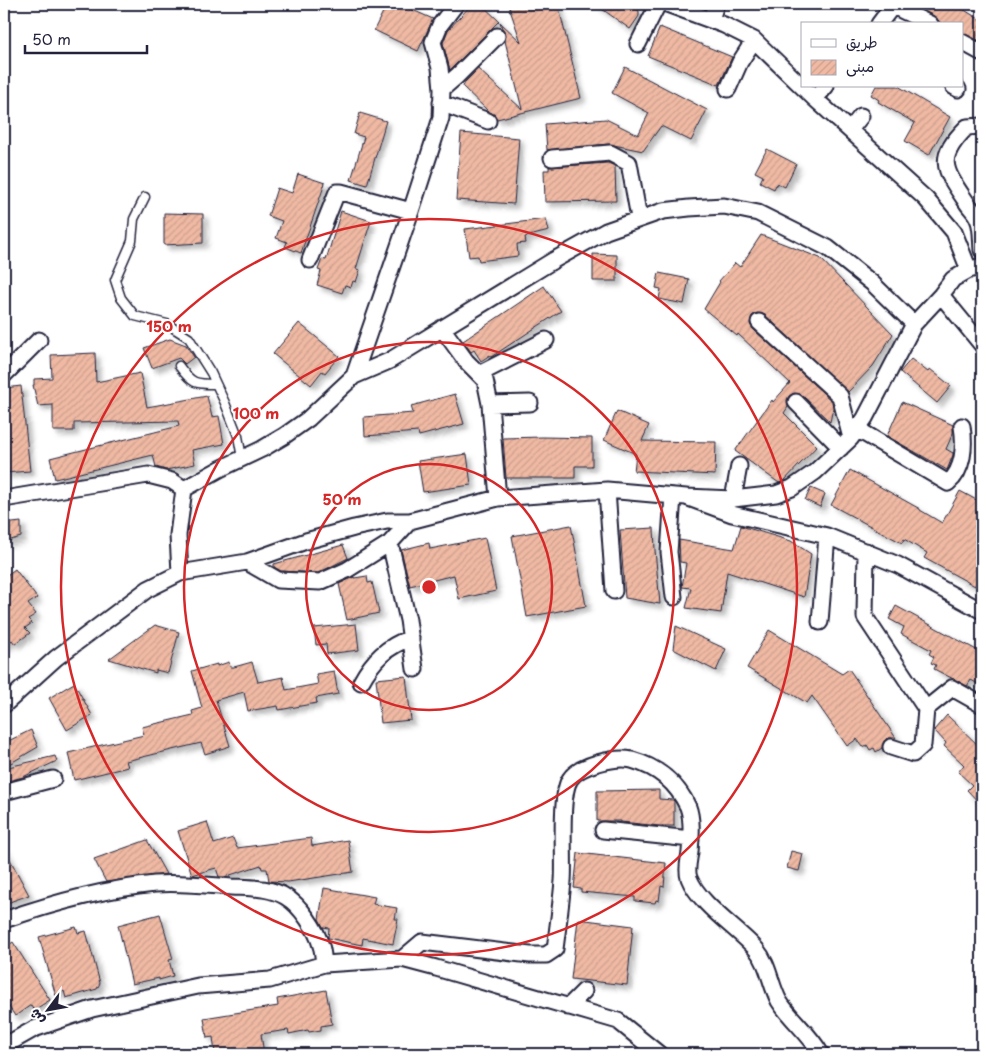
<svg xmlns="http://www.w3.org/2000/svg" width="986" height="1058" font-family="'Playpen Sans','Playpen Sans Arabic',sans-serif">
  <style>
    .building { fill: url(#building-hatch); stroke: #22223b; filter: url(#shadow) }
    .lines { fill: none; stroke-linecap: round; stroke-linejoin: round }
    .lane-casing { stroke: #22223b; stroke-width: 11 }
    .street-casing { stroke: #22223b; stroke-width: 19 }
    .lane { stroke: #fff; stroke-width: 8 }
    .street { stroke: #fff; stroke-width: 15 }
    .ring { fill: none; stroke: #d62828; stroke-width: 2.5 }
    .centre { fill: #d62828; stroke: #fff; stroke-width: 2.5 }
    .ring-label { font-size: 15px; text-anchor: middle; font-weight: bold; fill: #d62828; stroke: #fff; stroke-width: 4; stroke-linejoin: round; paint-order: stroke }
  </style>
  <defs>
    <pattern id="building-hatch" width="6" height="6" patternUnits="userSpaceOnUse" patternTransform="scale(1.25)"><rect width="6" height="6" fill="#efb9a3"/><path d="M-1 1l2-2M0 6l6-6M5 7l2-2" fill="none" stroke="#cd9f8d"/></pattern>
    <filter id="shadow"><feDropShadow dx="4.5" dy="4.5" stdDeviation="2.5" flood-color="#0004"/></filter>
  </defs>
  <rect width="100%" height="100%" fill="#fff"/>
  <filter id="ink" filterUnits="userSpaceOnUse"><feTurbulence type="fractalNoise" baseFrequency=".02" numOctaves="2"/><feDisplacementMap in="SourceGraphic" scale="10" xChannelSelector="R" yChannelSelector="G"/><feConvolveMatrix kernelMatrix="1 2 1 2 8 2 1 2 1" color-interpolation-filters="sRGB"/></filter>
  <g filter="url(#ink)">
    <path class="building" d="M387,4H399L433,19L418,51L374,30Z
      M472,4H481L499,21L450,70L443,43L448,30Z
      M508,4H558L581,98L497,119L495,115L488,111L463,87L465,82L478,69L522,109L505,41L506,34L502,28L500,22L521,42Z
      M595,4H629L639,11V16L630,29Z
      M910,4H955L982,21V42L962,33V24H942L934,16Z
      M660,27L732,57L719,85L648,56Z
      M625,67L707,110L691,141L661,126L643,151L609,144L547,150L545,124L606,119L638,135L649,113L612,93Z
      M876,86H898L950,117L929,155L905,141L915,123L878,102L879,100L871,95Z
      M360,113L386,121L367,185L351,180L364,137L354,134Z
      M461,133L519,138L514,204L456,200Z
      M767,149L796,164L785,187L777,183L774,189L760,182L763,176L755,172Z
      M608,163L615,166L616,201L545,202L544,170H549V167Z
      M298,174L325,183L301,253L285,247L287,242L276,238L282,221L268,216L277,188L292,193Z
      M341,211L371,221L356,269L360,270L356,282L353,281L351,287L345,285L342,293L317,285L321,271L318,270L322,259L326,260Z
      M164,213L203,214V243L164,245Z
      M546,219L549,231L525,237L526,243L517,244L518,256L479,261L478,256L469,257L465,229Z
      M761,235L820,258L893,334L873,366L848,392L765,315L757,313L752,316L750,324L753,329L832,401L833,408L830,422L802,395L794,393L789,396L787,400L788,407L784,413L817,446L784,481L779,483L735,451L772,400L773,402L790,383L738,334L737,336L704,309L720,282L719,281L735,263L740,267Z
      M593,254L617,255V281H593Z
      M659,273L689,279L684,304L659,299L661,289L656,288Z
      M544,286L561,311L491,357L490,355L481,361L474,350L471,352L463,341Z
      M299,323L339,356L325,373L322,371L311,385L273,354Z
      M170,339L186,345L194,357L185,364L179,358L152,368L144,348Z
      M95,353L96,382L140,373L147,407L207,396L212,417L219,416L224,444L192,450L195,464L166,470L156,467L153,455L55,479L50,458L179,426L178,421L74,423V431H53V405L38,406L33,385H34V379L52,378L51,355Z
      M911,359L928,372L930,369L951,386L937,403L900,372Z
      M21,386L30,471L4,473L5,388Z
      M455,394L464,424L419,436L418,432L365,436L364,417L413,413L411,406Z
      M902,402L953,425V433L946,449L953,453V455L947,470L887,436Z
      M617,411L649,425L642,441L716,442L715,475L634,471L636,454L604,440Z
      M543,437L592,438V466H575V478H506L503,438Z
      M467,454L471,485L423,492L418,461Z
      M850,470L920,509V510L942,523L960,491L982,503V573L975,586L924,558L927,553L904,539L902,543L831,505Z
      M811,488L825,494L820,507L805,500Z
      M21,522V537L4,542V524Z
      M571,525L586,606L527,617L512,536Z
      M741,526L791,541L811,554L804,597L727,572L721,613L686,608L691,588L682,587L686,563L680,562L679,540L734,549Z
      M654,528L655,550L660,604L625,598L620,530Z
      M485,538L496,591L459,599L454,575L410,586L401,550L429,543L430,549Z
      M343,545L348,558L318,573L281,571L274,567V564Z
      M15,569L37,598L28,604L36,614L28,619L32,623L25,628L30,633L15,644L12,640L4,647V577Z
      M367,576L368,583L372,582L379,613L347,620L339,584L354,577V578Z
      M896,606L982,653V686L971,680L967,686L934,669L936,665L931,663L934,657L929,654L931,650L901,634L904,627L889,619Z
      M356,624L359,650L327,654L326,644L316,645L314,628Z
      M155,625L179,632L168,673L156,670V673L109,659Z
      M676,626L726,649L716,671L673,649Z
      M769,630L842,674L849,669L896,738H889L885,740L882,748L876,752L874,748L870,750L867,745L863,747L857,739L847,746L812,696L807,703L747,668Z
      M229,662L230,667H234L252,662L258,682L283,677L286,690L318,684L316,674L334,671L338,694L316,698L317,703L279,710L278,706L248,711L244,692L216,700L230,746L205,754L201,743L126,761L128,767L74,780L68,753L144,735L142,727L193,715L192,711L202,708L192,671L217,664V666Z
      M406,676L411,720L381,723L376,679Z
      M74,683L92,715L67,730L49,698Z
      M947,715L982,749V806L967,790L972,785L958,772L964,765L944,746L946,743L934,730Z
      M31,730L38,747L4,767V743Z
      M55,756L57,761L23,777L4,782V768Z
      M659,790V799L673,800L674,801V826H660L621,822V821H597V791Z
      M207,822L214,844L233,838L237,848L311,838L312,846L348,840L353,872L288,882L269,881L267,869H262L261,865L224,877H219L216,868L192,875L178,831Z
      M147,840L166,874L106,882L94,859Z
      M4,848L29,895L4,904Z
      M791,851L803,854L799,871L787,868Z
      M578,853L666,863L664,887L661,886L659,901L656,900L655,903L635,901V897L581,892V889L574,888Z
      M324,888L375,897L373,904L397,908L395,919H398L393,944L363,938L362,945L328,938L329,928L323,927L319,919Z
      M160,914L173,959L169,960L173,976L159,980V978L132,984L118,925Z
      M578,919L633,926L627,985L571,979Z
      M76,927L78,933L86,931L100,983L97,989L66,998L64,991L56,996L39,937Z
      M13,942L50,1000L34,1010L31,1005L15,1016L4,999V948Z
      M326,990L332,1024L321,1026V1030L309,1032L308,1030L289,1034L288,1030L261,1034L264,1054H215L213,1037L207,1038L204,1018L278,1006L277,999Z"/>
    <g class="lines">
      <g class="lane-casing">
        <path id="lane" d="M145,197L134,219L132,241L115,280L121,298L135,316L167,324L189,338L211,373L225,403L238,436L242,458
          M179,366C192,384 195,384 216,384"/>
      </g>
      <g class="street-casing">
        <path id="street" d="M667,4L724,25L754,40L815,99L926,199L954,232L969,270
          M893,6L930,24
          M711,20L716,4
          M879,24L894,4
          M962,42L982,53
          M638,44L658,4
          M953,86L958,89
          M442,89L457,76L497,36
          M728,89L740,62L754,40
          M815,99L826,86
          M441,103L488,121
          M982,126L967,127C935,159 944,169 967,203C970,208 976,213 978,219C982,227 981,240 982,250
          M850,130L861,116
          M552,158L610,153L629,163L639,218
          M310,260L337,192H341L411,211
          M941,295L982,345
          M759,322L840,396L851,438
          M914,324L941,295L953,279L969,270L982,266
          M442,328L466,361L485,380L490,404L498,498
          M479,374L546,340
          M4,375L39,340
          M354,376L411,211L441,118L442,89L440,68L433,42L440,25L456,4
          M796,402L841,448
          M490,404L530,403
          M857,429L948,483C964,470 965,445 962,426
          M184,489L220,469L262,449L284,436L308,419L354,376L389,361L554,260L606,231L663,211L689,208L724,206L758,213L828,248L872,283L914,324L865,418L851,438L815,472L792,488L776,494L733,499L686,497
          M607,490L614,591
          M673,496L669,552L674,597
          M4,499L148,475L172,481L184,489
          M733,499L739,466
          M390,543L408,620L415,669
          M866,551L865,617L926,709L923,745L913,754L891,747
          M247,562L278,580L320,582L347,570L390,543L410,521
          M180,573L178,535L184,489
          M820,622L827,536
          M361,682C373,660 387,646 411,638
          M4,705L56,658L148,589L180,573L247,562L306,541L354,528L387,521H410L498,498L607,490L686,497L732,514L827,536L898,565L982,611
          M926,709L952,688L982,705
          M4,792L53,779
          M603,830L691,839
          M4,920C53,903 103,889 155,884C180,882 206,885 231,887C250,888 270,887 286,897C300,905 317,930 321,946C323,951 323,958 324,964L270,980L198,986L92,1009L34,1029L4,1046
          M402,959L422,942L530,955H546L555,949C558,926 561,904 563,881C565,859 559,796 570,779C579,765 616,756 632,760C657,767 677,783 688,807C693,820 691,838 690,852C689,860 686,870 689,878C699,904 737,928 756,949C769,964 770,984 779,1001C791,1020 810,1034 821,1054
          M324,964L402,959L436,968L618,1021L659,1054
          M568,1007L584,991"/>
      </g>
      <use href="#lane" class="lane"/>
      <use href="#street" class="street"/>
    </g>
  </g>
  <g class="ring">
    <circle cx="429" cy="587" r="123"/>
    <circle cx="429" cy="587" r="245"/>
    <circle cx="429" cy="587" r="368"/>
  </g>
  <circle cx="429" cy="587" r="8" class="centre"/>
  <g class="ring-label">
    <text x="169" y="332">150 m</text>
    <text x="256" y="419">100 m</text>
    <text x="342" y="505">50 m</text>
  </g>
  <rect width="986" height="1058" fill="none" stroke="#fff" stroke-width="20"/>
  <rect x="10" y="10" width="966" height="1038" fill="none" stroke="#22223b" stroke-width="2" filter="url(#ink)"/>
  <rect x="801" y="22" width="162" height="65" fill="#ffffff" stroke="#a7a7b1"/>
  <rect x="811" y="39" width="25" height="8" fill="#ffffff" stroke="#a7a7b1"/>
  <text x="846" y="48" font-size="15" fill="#22223b">طريق</text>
  <rect x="811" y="60" width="25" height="15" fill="url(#building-hatch)" stroke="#a7a7b1"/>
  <text x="846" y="72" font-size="15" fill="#22223b">مبنى</text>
  <g transform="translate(48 1010) rotate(238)" stroke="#ffffff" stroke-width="4" paint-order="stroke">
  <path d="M0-4L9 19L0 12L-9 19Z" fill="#22223b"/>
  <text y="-8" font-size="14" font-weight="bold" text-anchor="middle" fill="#22223b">ش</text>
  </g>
  <path d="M25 45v8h122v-8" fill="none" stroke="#22223b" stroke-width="2.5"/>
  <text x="32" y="45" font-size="15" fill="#22223b" stroke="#ffffff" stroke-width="4" paint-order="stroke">50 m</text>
</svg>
